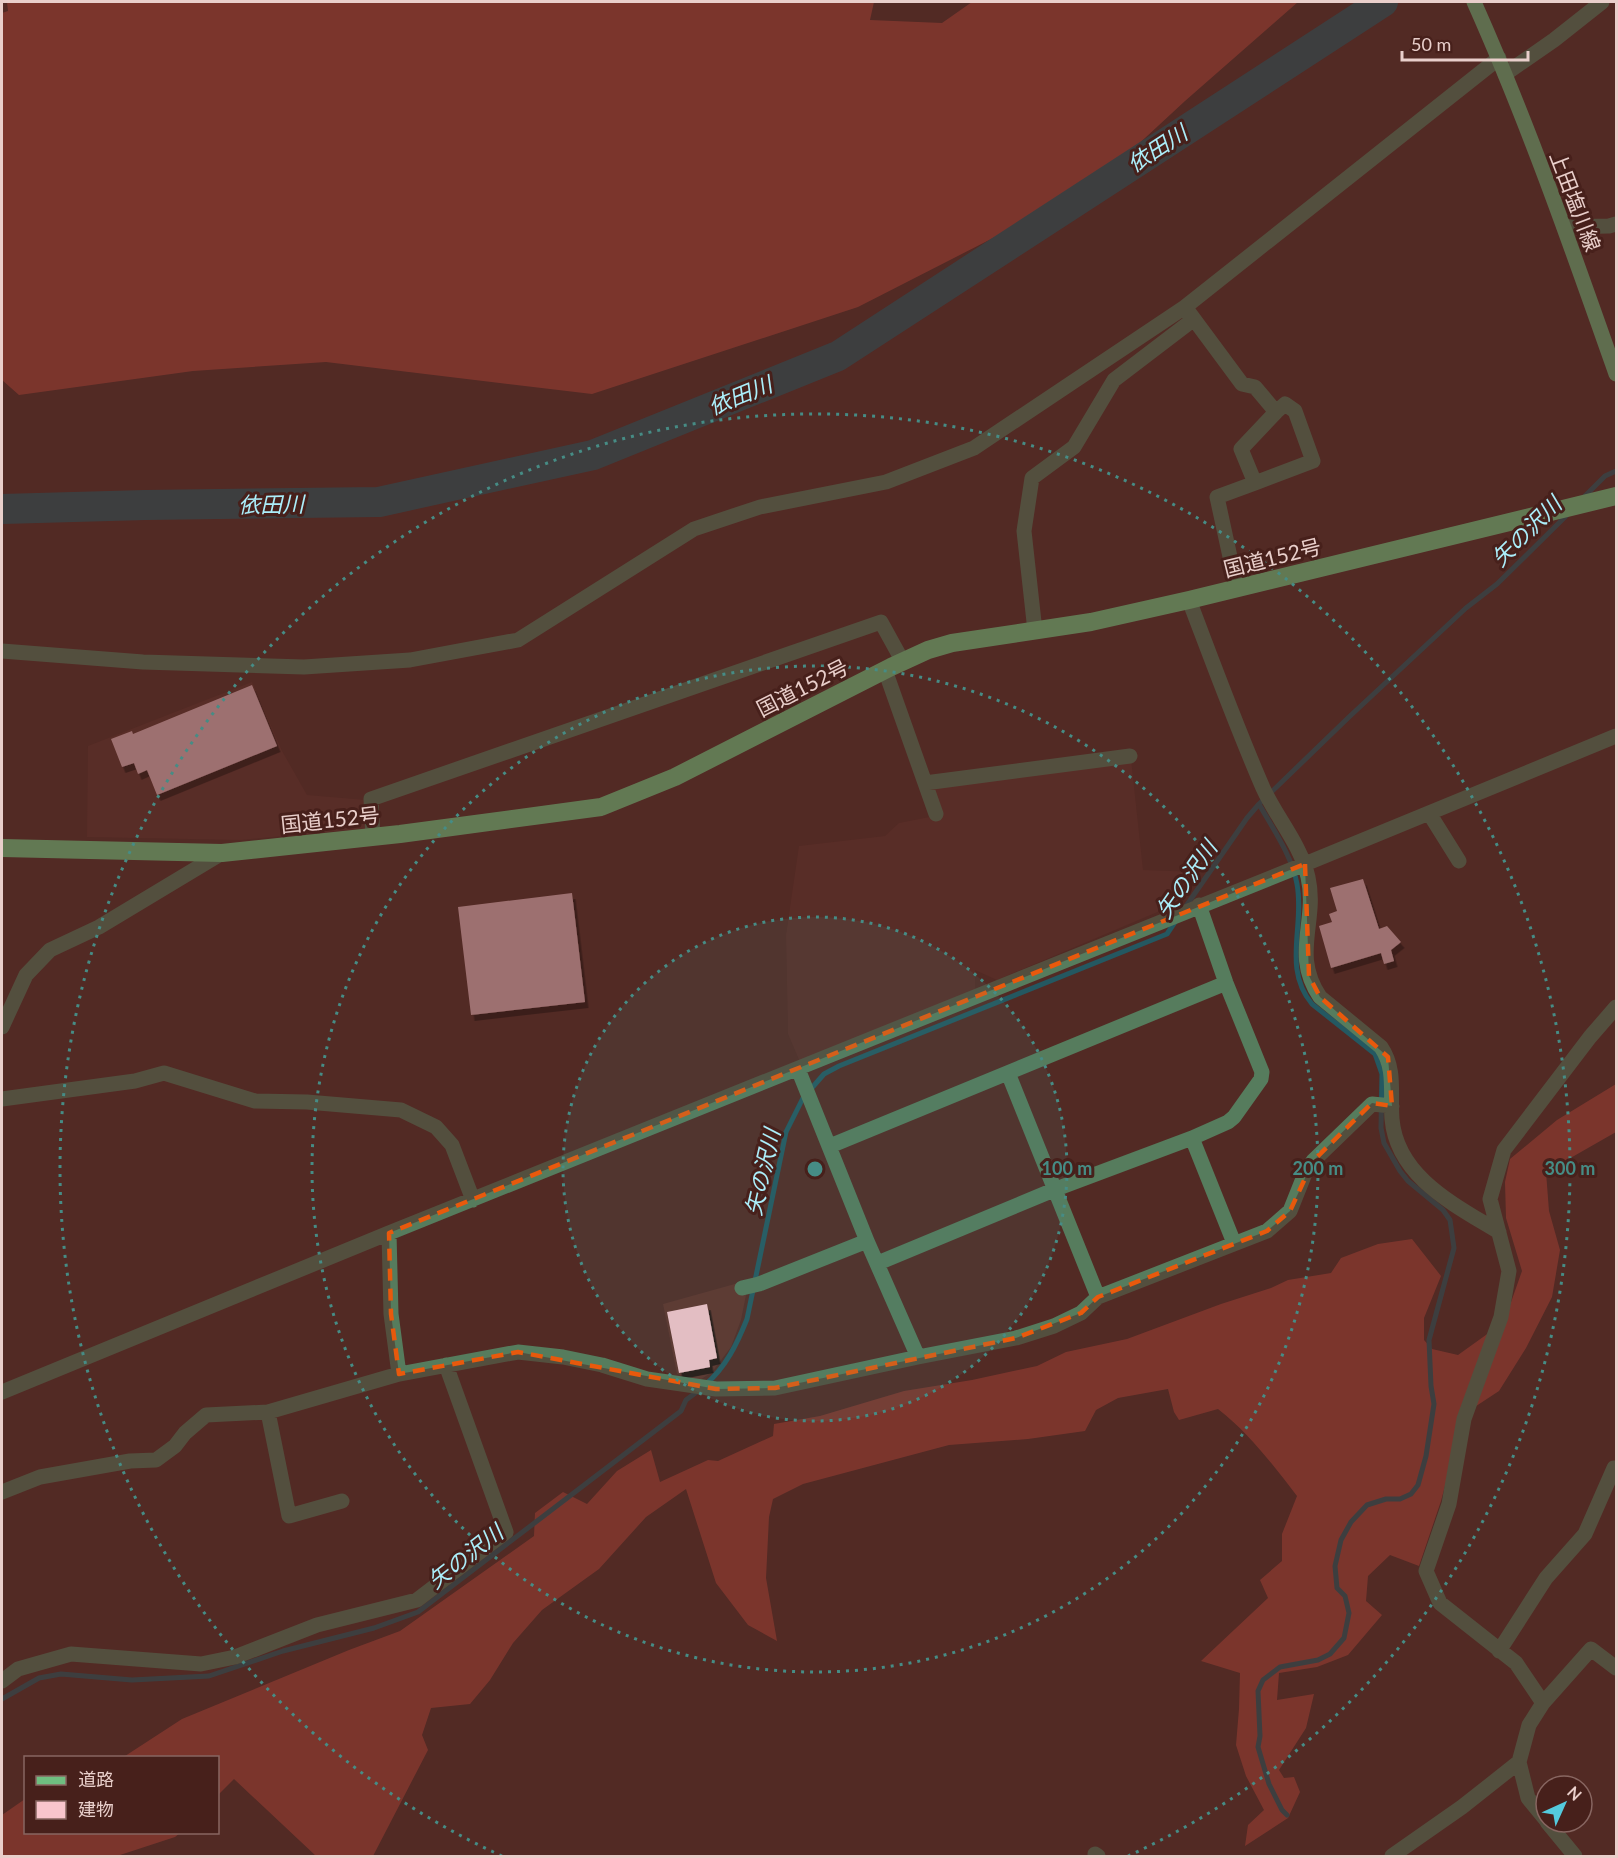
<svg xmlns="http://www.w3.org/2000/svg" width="1618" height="1858" font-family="Lato,'Noto Sans JP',sans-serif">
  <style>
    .built { fill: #60312a }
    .forest { fill: #ad4337 }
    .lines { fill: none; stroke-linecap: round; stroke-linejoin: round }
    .stream { stroke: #245861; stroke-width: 5 }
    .river { stroke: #245861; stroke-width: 30 }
    .building { fill: #f9c5cc; filter: url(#shadow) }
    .minor { stroke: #567c5d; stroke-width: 15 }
    .major { stroke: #6fbe80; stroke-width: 15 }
    .highway { stroke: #77d98d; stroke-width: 18 }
    .marked { fill: none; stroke: #e8590c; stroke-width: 4.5; stroke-dasharray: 12 8; stroke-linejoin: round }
    .ring { fill: none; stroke: #468c85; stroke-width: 3; stroke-dasharray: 3 6 }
    .labels { text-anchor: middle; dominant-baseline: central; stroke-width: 6; stroke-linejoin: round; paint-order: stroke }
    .street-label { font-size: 21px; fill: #e9cfcb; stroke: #47201b }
    .water-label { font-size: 22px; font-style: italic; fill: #abeefa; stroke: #47201b }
    .centre { fill: #468c85; stroke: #47201b; stroke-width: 3 }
    .ring-label { font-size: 18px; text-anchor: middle; font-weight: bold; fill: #468c85; stroke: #47201b; stroke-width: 6; stroke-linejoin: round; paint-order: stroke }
  </style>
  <defs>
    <filter id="shadow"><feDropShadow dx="3.5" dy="6" stdDeviation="0" flood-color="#0009"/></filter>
  </defs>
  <rect width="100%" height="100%" fill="#522a24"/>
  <path class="built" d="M252,682L282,751L307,795L366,800L370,828L241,840L87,837L88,746Z
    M1131,759L1143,870L1199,872L1174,905L997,980L975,970V991L800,1062L788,1034L786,935L799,846L885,836L899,823L940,815L931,785Z
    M749,1280L741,1320L731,1347L712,1372L700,1380L677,1374L663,1304Z"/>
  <path class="forest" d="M7,2H874L870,20L942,23L972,2H1298L1185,101L1091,188L858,307L592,394L326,362L193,371L19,395L2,380V13L8,11Z
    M1616,1084V1132L1546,1172L1549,1211L1560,1250L1552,1297L1526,1348L1499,1391L1464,1414L1441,1501L1419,1566L1390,1555L1368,1576L1366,1601L1382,1615L1348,1655L1317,1667L1279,1673L1277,1700L1314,1694L1306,1728L1279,1770L1284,1778L1294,1777L1300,1792L1288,1818L1245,1846L1248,1825L1264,1810L1246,1776L1236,1745L1239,1709L1240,1673L1201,1661L1268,1598L1260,1580L1282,1561V1534L1297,1496C1273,1465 1250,1434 1218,1409L1179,1420L1174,1412L1168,1389L1118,1398L1096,1410L1085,1431L1028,1439L949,1445L803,1484L773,1499L769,1517L766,1578L777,1641L748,1625L716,1583L686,1489L646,1517L599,1569L542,1610L513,1643L490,1680L470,1704L431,1708L422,1735L428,1750L373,1856H316L234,1779L218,1795V1758H122L182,1719L349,1650L400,1631L534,1536L535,1513L563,1492L587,1504L617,1471L651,1450L660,1482L708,1460L718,1461L773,1436L774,1424L820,1416L904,1391L972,1380L1037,1366L1066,1352L1127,1339L1221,1304L1271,1288L1288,1280L1331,1273L1341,1258L1378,1244L1412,1239L1441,1276L1424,1318V1340L1432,1349L1458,1355L1504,1322L1522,1271L1506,1218L1505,1182L1510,1159L1557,1120Z
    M25,1799L26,1832L180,1833L175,1837L117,1856H2V1815Z"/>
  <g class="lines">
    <path class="stream" d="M1584,497L1605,476L1616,471
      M1259,804C1273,829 1292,856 1297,884C1305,926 1282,968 1312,1004L1375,1054L1382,1074L1381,1128L1384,1143L1400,1171L1408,1181L1443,1210L1450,1220L1454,1248L1429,1340L1431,1386L1434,1404L1426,1456L1418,1485L1411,1494L1400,1499H1386L1367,1505L1351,1522L1341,1540L1335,1566L1337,1588L1345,1596L1349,1613L1344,1638L1330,1654L1318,1660L1280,1667L1263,1680L1258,1691L1260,1736L1258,1747L1269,1784L1282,1810L1287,1815
      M1184,909L1247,818L1259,804L1349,717L1466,608L1497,584L1567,515
      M705,1385C726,1367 737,1344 747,1319L786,1132L803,1098L824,1074L839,1066L1167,934L1175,922
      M2,1699L39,1678L61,1674L132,1680L209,1676L283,1651L374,1628L418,1612L681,1411L686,1400L698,1391"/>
    <path class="river" d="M2,509L145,505L379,502L593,455L838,356L1383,2"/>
  </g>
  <path class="building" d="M252,685L277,746L157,795L147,770L138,774L134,763L122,767L111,739L132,731L133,734Z
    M1363,879L1379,929L1387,926L1401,942L1391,950L1394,961L1384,964L1381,953L1331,968L1319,926L1332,922L1329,914L1337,911L1330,888Z
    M572,893L585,1002L471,1015L458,907Z
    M707,1304L717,1358L709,1360L710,1367L679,1373L667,1312Z"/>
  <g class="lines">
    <path class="minor" d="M1505,74L1554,40L1602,2
      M1564,227L1609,226L1616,224
      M1255,483L1313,461L1295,411L1285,404L1276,412
      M1237,589L1217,497L1255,483L1241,449L1276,412L1255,387L1242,384L1185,307L1499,58
      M1189,600C1213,663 1236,726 1263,788C1276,817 1301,845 1308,877C1318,922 1291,954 1320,997L1381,1047C1396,1069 1390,1093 1392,1119C1397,1177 1455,1205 1499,1232
      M1035,631L1024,531L1032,478L1074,447L1114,380L1194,319
      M2,651L143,662L304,667L410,660L518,640L694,529L760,507L886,482L974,448L1185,307
      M885,670L936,814
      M925,783L1130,756
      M1429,813L1459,861
      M373,837L371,799L881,622L903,662
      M2,1027L26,975L50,950L99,927L222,853
      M798,1069L867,1241L918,1357
      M1008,1073L1098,1297
      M2,1099L135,1081L164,1073L255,1101L307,1102L401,1110L436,1127L452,1145L473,1200
      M1192,1138L1234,1243
      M830,1146L1226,983
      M389,1233L391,1314L399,1374
      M878,1263L1056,1189L1192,1138L1228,1122L1234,1117L1261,1079L1262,1072L1226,983L1199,905
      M742,1288L759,1284L867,1241
      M2,1392L389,1233L1305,864L1616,736
      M268,1412L289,1516L342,1501
      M2,1492L40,1477L130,1461L156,1460L175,1446L185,1433L206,1415L268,1412L399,1374L518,1352L563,1357L602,1365L647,1379L716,1389L775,1388L918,1357L1016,1338L1054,1326L1081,1313L1098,1297L1267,1231L1290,1211L1306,1171L1313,1161L1372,1104L1392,1106
      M1499,1651L1546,1578L1585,1534L1614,1468H1616
      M2,1681L18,1669L71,1654L201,1664L235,1657L317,1625L417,1600L506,1532L446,1365
      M1543,1703L1516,1663L1440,1603L1426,1571L1449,1504L1464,1419L1501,1317L1509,1271L1490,1199L1504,1150L1590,1037L1616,1007
      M1546,1820L1528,1798L1519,1762L1529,1725L1543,1703L1591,1649L1616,1668
      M1547,1822L1575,1856
      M1095,1854L1098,1856
      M1392,1856L1462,1807L1519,1762"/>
    <path class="major" d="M1474,2C1528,123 1572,249 1616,374"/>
    <path class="highway" d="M2,848L222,853L400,834L601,807L675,777L891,667L928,650L952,643L1091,622L1189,600L1616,496"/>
  </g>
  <path d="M0 0H1618V1858H0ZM1305,864L1309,976L1320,997L1388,1057L1392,1106L1372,1103L1313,1161L1290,1211L1267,1231L1098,1297L1081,1313L1016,1338L775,1388L716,1389L518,1352L399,1374L391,1314L389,1233Z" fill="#522a24" fill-opacity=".55" fill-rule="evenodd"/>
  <path class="marked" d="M1305,864L1309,976L1320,997L1388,1057L1392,1106L1372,1103L1313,1161L1290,1211L1267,1231L1098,1297L1081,1313L1016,1338L775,1388L716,1389L518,1352L399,1374L391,1314L389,1233Z"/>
  <circle cx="815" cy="1169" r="252" fill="#468c85" fill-opacity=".12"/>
  <g class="ring">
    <circle cx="815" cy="1169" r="252"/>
    <circle cx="815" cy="1169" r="503"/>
    <path d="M502 1856A755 755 0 1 1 1128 1856"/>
  </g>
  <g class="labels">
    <g class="street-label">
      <text transform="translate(1576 201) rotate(69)">上田塩川線</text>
      <text transform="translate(1272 557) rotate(-14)">国道152号</text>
      <text transform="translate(802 687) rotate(-27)">国道152号</text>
      <text transform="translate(330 819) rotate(-6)">国道152号</text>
    </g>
    <g class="water-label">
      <text transform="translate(1157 148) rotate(-33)">依田川</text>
      <text transform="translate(740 395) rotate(-22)">依田川</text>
      <text transform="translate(271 504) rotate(-1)">依田川</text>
      <text transform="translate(1526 531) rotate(-45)">矢の沢川</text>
      <text transform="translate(1186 879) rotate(-55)">矢の沢川</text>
      <text transform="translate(762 1172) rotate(-77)">矢の沢川</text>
      <text transform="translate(465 1556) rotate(-38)">矢の沢川</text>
    </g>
  </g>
  <circle cx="815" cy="1169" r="9" class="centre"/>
  <g class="ring-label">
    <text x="1067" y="1175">100 m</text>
    <text x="1318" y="1175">200 m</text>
    <text x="1570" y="1175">300 m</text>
  </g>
  <rect width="1618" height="1858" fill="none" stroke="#e9cfcb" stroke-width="6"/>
  <rect x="24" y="1756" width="195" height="78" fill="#47201b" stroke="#886661" stroke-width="1.5"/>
  <rect x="36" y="1776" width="30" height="9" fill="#6fbe80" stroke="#886661" stroke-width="1.5"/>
  <text x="78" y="1786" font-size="18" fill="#e9cfcb">道路</text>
  <rect x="36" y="1801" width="30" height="18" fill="#f9c5cc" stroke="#886661" stroke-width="1.5"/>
  <text x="78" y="1816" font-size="18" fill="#e9cfcb">建物</text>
  <g transform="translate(1564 1804) rotate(45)"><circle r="28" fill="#47201b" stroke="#886661" stroke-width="1.5"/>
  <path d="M0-4.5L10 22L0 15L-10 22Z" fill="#54cadd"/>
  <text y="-9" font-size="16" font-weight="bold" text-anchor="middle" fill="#e9cfcb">N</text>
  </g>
  <path d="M1402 51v9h126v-9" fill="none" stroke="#e9cfcb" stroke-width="3"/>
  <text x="1411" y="51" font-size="18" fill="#e9cfcb" stroke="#47201b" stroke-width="4.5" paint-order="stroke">50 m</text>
</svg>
